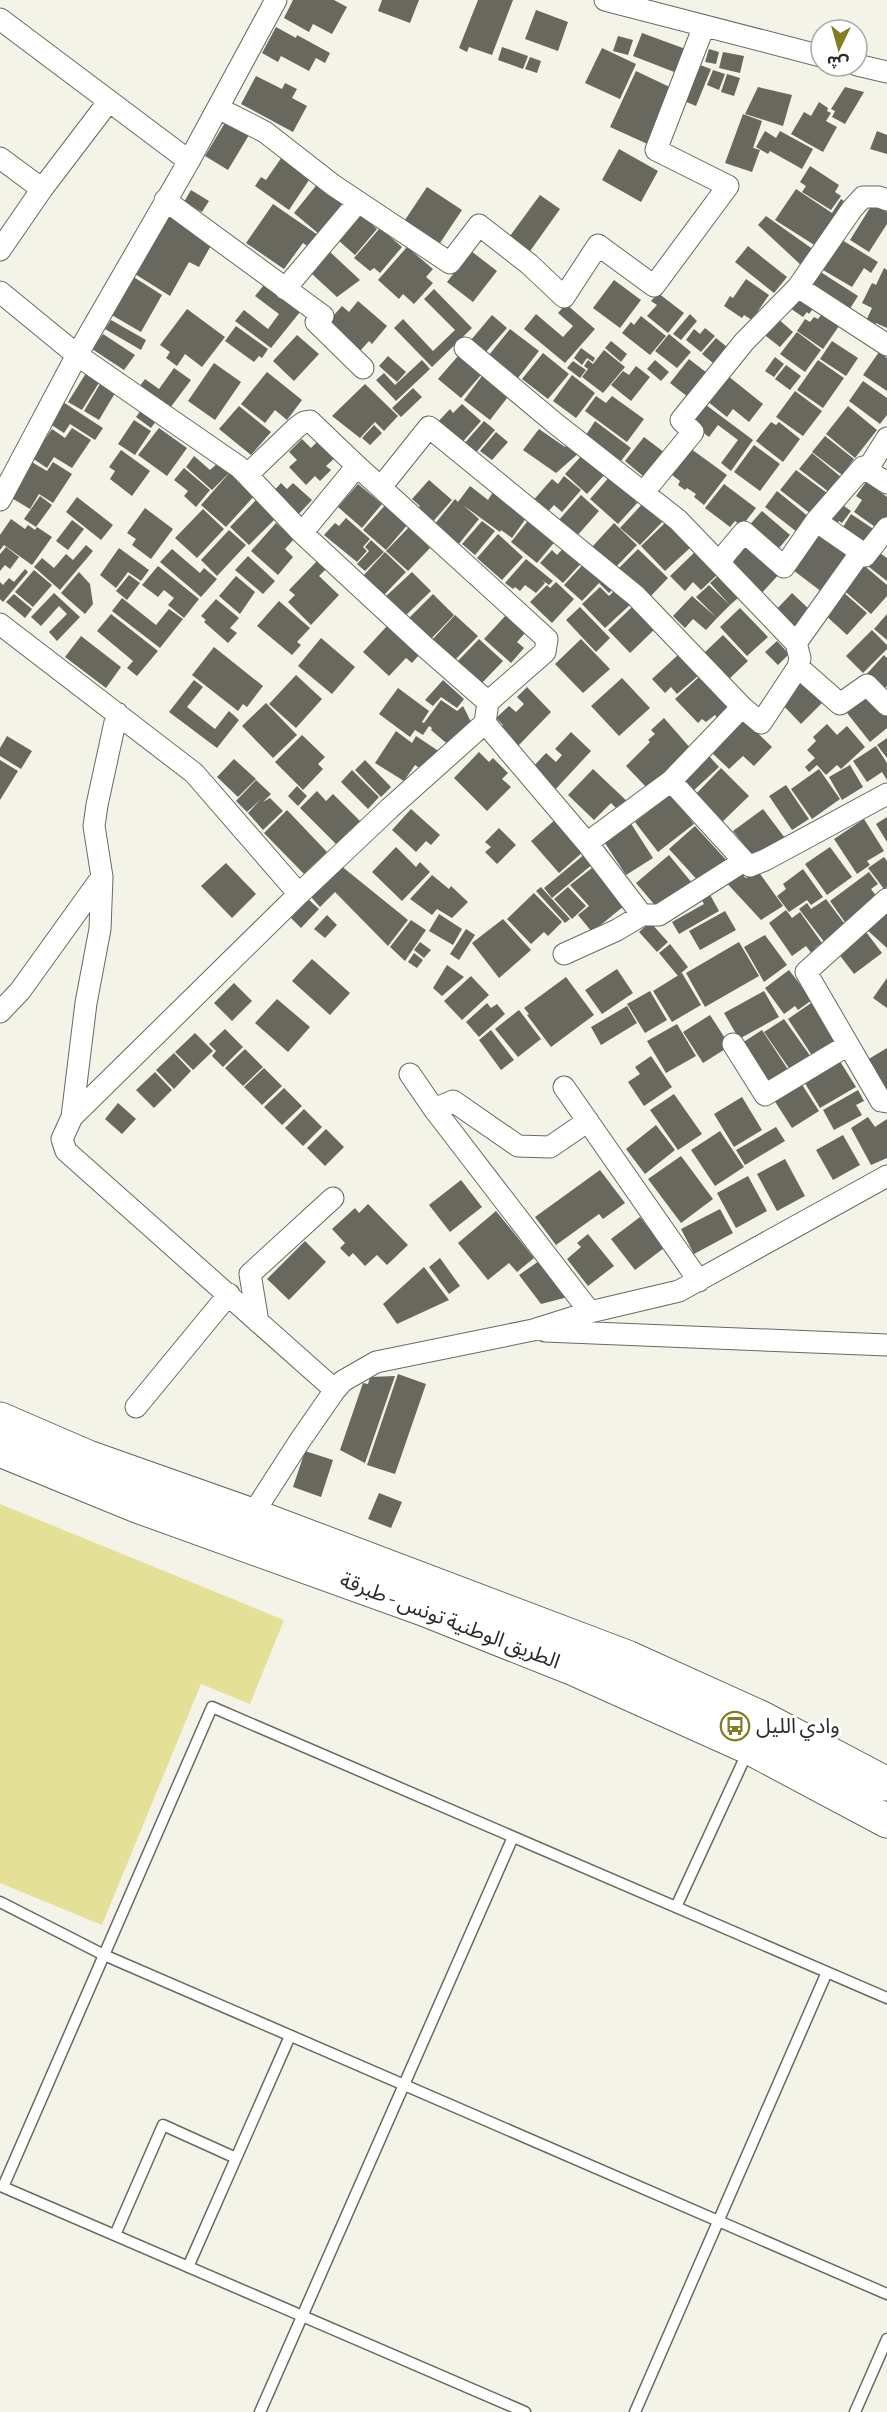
<svg xmlns="http://www.w3.org/2000/svg" width="887" height="2412" font-family="'Alegreya Sans','Noto Sans Arabic',sans-serif">
  <style>
    .green { fill: #e4e097 }
    .building { fill: #68685e }
    .lines { fill: none; stroke-linecap: round; stroke-linejoin: round }
    .service-casing { stroke: #69695f; stroke-width: 13 }
    .minor-casing { stroke: #69695f; stroke-width: 23 }
    .primary-casing { stroke: #69695f; stroke-width: 35 }
    .service { stroke: #fff; stroke-width: 10 }
    .minor { stroke: #fff; stroke-width: 21 }
    .primary { stroke: #fff; stroke-width: 33 }
    .labels { text-anchor: middle; dominant-baseline: central; stroke-width: 6; stroke-linejoin: round; paint-order: stroke }
    .street-label { font-size: 21px; fill: #2b2b27; stroke: #fff }
    .poi-label { font-size: 21px; fill: #2b2b27; stroke: #fff; text-anchor: start }
  </style>
  <rect width="100%" height="100%" fill="#f4f3e8"/>
  <path class="green" d="M0,1504L284,1620L250,1704L201,1684L102,1925L0,1883Z"/>
  <path class="building" d="M293,0H334L347,7L332,34L313,24L309,32L284,18Z
    M382,0H419L410,23L378,11Z
    M478,0H513L492,55L469,47L467,52L459,48Z
    M536,10L568,22L558,51L525,39Z
    M276,27L296,38L297,35L330,53L325,63L316,58L309,71L281,56L278,62L262,53Z
    M642,33L691,51L682,75L633,56Z
    M618,36L633,40L628,55L613,51Z
    M502,47L528,56L523,69L498,60Z
    M602,48L636,64L620,99L585,83Z
    M709,49L719,52L716,64L705,62Z
    M723,52L744,56L740,73L719,68Z
    M530,57L541,61L537,73L525,69Z
    M692,62L711,69L696,106L677,98Z
    M713,70L725,74L719,90L707,85Z
    M636,71L678,91L652,146L610,127Z
    M727,74L740,78L734,96L721,92Z
    M256,76L282,89L285,83L297,89L292,98L307,106L293,132L241,104Z
    M758,87L792,95L783,126L745,114Z
    M845,87L864,92L845,124L832,117L835,111L831,109Z
    M819,102L828,108L827,111L831,113L826,121L837,127L823,152L791,134L804,112L811,116Z
    M743,114L762,121L753,148L760,150L752,172L725,163Z
    M226,121L249,135L228,170L205,156Z
    M765,131L776,138L780,131L813,149L802,169L770,151L768,154L756,147Z
    M877,131L887,135V154L870,149Z
    M619,149L658,171L641,202L602,180Z
    M284,154L311,177L289,210L255,186L261,177L266,180Z
    M810,166L839,185L835,192L841,196L831,210L802,192L806,186L800,182Z
    M319,182L344,203L319,234L294,213Z
    M427,187L462,210L440,243L405,220Z
    M796,189L832,213L841,199L848,204L819,248L775,220Z
    M191,190L209,201L202,212L184,202Z
    M540,195L560,209L528,254L507,240Z
    M873,203L887,212V224L869,252L850,240Z
    M273,204L318,235L309,247L303,243L284,269L246,243Z
    M177,214L214,240L199,267L189,262L170,296L135,274L165,218Z
    M361,214L377,229L355,255L338,240Z
    M766,216L814,250L802,266L758,225Z
    M380,228L402,247L380,273L374,268L370,271L354,258Z
    M842,240L878,262L871,273L864,268L852,287L823,270Z
    M748,246L787,277L774,293L735,262Z
    M407,247L433,269L426,277L433,283L414,304L403,294L399,299L378,280Z
    M329,251L360,280L337,297L312,274Z
    M471,251L497,271L473,302L447,282Z
    M884,268L887,270V328L876,323L872,331L863,327L872,308L862,303L872,283L876,285Z
    M819,271L858,296L846,315L807,290Z
    M132,276L162,295L141,332L110,314Z
    M746,279L769,295L752,320L744,315L742,318L724,306L730,296L733,298Z
    M614,280L641,300L620,328L593,308Z
    M264,285L300,312L271,348L235,321L244,310L268,329L279,314L255,296Z
    M434,289L472,328L432,367L394,328L403,319L433,351L455,330L424,299Z
    M658,293L684,313L668,333L647,316L657,305L651,301Z
    M797,293L815,306L809,314L807,312L803,317L787,306Z
    M358,301L387,326L372,344L369,341L359,352L326,324L342,306L349,312Z
    M566,304L595,329L565,363L524,329L536,314L563,337L573,326L558,313Z
    M187,309L225,337L202,367L185,354L177,366L166,358L170,352L160,345Z
    M690,314L697,321L681,340L673,334Z
    M822,314L839,326L823,349L797,331L805,319L810,322L814,317L818,319Z
    M492,315L507,328L485,353L471,340Z
    M641,316L666,336L650,355L622,333L631,322L634,325Z
    M776,317L793,332L780,347L762,333Z
    M111,320L146,340L141,350L105,329Z
    M236,326L268,349L262,358L259,356L254,362L225,341Z
    M705,328L715,336L701,352L686,340L694,329L700,334Z
    M510,329L539,351L518,378L489,355Z
    M797,332L821,350L805,372L780,354Z
    M103,334L135,355L124,370L92,349Z
    M669,334L691,352L677,368L655,351Z
    M297,335L319,354L294,381L273,361Z
    M716,338L727,347L713,363L702,354Z
    M611,341L627,354L621,362L605,348Z
    M832,341L858,358L846,376L820,359Z
    M581,348L595,358L593,362L587,358L582,365L574,358Z
    M604,350L625,367L603,393L582,377L588,369L584,366L588,360L593,364Z
    M879,352L887,358V391L863,375Z
    M543,353L569,374L548,399L522,379Z
    M388,356L406,372L397,382L379,366Z
    M458,356L481,375L461,398L438,379Z
    M775,357L784,364L774,377L765,371Z
    M689,359L707,373L688,397L670,383Z
    M422,360L430,369L396,401L376,380L384,373L395,385Z
    M655,360L669,372L661,381L647,369Z
    M818,360L844,378L823,408L797,390Z
    M573,361L586,370L580,378L567,368Z
    M214,363L241,382L215,420L188,401Z
    M786,365L801,376L790,390L775,379Z
    M636,366L650,377L631,401L611,385L623,371L629,375Z
    M174,368L191,380L167,412L137,390L145,379L159,389Z
    M88,370L102,378L82,410L68,402Z
    M267,372L302,400L287,420L275,410L265,423L241,404Z
    M485,372L511,393L490,420L464,400Z
    M572,375L595,393L576,418L553,401Z
    M728,376L763,404L749,422L733,409L727,417L707,401Z
    M103,379L118,388L99,420L84,411Z
    M863,381L887,398V415L880,424L849,401Z
    M365,384L398,416L384,431L375,422L360,438L332,416Z
    M413,388L422,397L401,417L392,408Z
    M795,391L822,411L803,436L776,417Z
    M596,396L606,403L612,396L644,419L627,442L585,411Z
    M63,402L103,428L95,440L70,424L64,433L50,424Z
    M462,404L481,421L459,446L435,425L450,409L453,413Z
    M706,405L753,440L731,471L721,463L738,440L718,425L709,437L692,424Z
    M144,406L159,417L151,428L136,417Z
    M239,406L271,432L251,455L219,429Z
    M848,406L877,430L855,458L826,434Z
    M134,420L151,431L135,455L118,444Z
    M484,421L495,430L474,455L463,445Z
    M595,421L631,448L621,461L586,435Z
    M771,422L776,425L779,422L800,439L783,462L756,441Z
    M374,425L382,433L370,445L362,438Z
    M72,428L91,440L72,468L54,457L47,468L32,458L52,429L65,438Z
    M159,428L187,448L167,476L138,455Z
    M539,429L565,447L568,443L580,452L556,473L523,450Z
    M496,432L508,442L492,460L480,451Z
    M825,436L854,459L842,475L812,452Z
    M644,437L669,456L649,481L625,461Z
    M302,439L311,448L319,440L336,457L326,466L331,470L320,481L315,476L306,485L289,467L297,460L289,452Z
    M754,445L780,464L760,491L734,472Z
    M687,446L727,475L704,505L694,497L696,494L687,488L685,490L678,485L680,481L668,472Z
    M121,450L150,471L132,496L110,479L115,471L109,467Z
    M584,453L606,473L587,494L565,474Z
    M812,453L841,477L829,492L799,469Z
    M194,456L210,470L219,462L230,472L212,490L186,467Z
    M30,461L47,471L53,462L72,474L53,503L39,494L30,509L10,497Z
    M184,468L210,490L196,507L184,496L188,491L174,480Z
    M796,470L827,493L811,514L780,490Z
    M231,471L256,494L226,527L201,505Z
    M611,475L639,501L618,524L590,499Z
    M564,476L581,490L562,512L554,505L545,515L531,503L552,479L558,484Z
    M429,480L452,500L430,525L416,511L420,506L412,499Z
    M866,482L887,497V517L878,529L854,512L862,500L856,496Z
    M281,483L287,489L293,483L312,500L295,518L270,495Z
    M358,484L382,504L362,528L338,507Z
    M724,484L756,508L742,526L735,521L730,527L705,508Z
    M470,486L488,500L495,489L529,514L512,538L501,530L500,532L463,505L479,519L458,545L434,525L455,499L458,502Z
    M777,491L809,517L797,532L765,507Z
    M581,495L599,511L576,537L558,521Z
    M40,496L52,505L36,527L24,519Z
    M77,497L113,525L101,540L66,512Z
    M257,499L276,518L249,545L230,527Z
    M646,500L666,518L640,545L620,528Z
    M387,503L409,523L386,550L363,530Z
    M840,503L851,511L842,523L839,521L833,530L827,525Z
    M145,508L173,529L151,559L132,545L136,539L127,533Z
    M203,509L224,529L197,558L175,538Z
    M762,511L790,535L774,554L745,530Z
    M851,514L875,530L862,549L843,527Z
    M531,517L557,539L537,563L511,542Z
    M346,518L370,539L363,547L367,551L357,562L324,535L335,523L339,526Z
    M11,519L25,529L28,525L35,530L37,527L52,537L32,565L4,545L0,550V535Z
    M72,520L84,529L68,550L56,541Z
    M482,521L495,531L475,555L462,544Z
    M666,522L691,547L665,571L641,546Z
    M276,523L294,539L285,549L293,557L278,575L251,551Z
    M614,523L637,545L615,568L592,547Z
    M409,527L430,548L408,571L386,551Z
    M229,530L246,545L217,576L201,560Z
    M816,532L849,556L822,592L789,567Z
    M498,534L523,557L502,580L477,558Z
    M371,540L384,552L365,571L357,564L369,551L365,547Z
    M747,540L781,572L760,595L725,563Z
    M569,542L586,558L563,583L540,563L552,550L557,555Z
    M86,545L93,551L60,590L34,567L42,558L54,568L66,554L73,560Z
    M6,547L19,557L10,569L5,565L0,571V554Z
    M119,548L149,570L141,581L128,572L116,588L100,575Z
    M172,549L200,573L204,568L217,579L201,597L160,562Z
    M638,549L668,578L647,600L617,570Z
    M696,551L719,573L701,590L693,582L685,591L670,576Z
    M385,552L406,572L384,595L363,576Z
    M880,553L887,558V581L869,567Z
    M248,556L275,581L263,594L235,570Z
    M526,559L553,581L549,585L542,580L545,583L536,593L525,585L520,591L515,587L513,589L505,583Z
    M588,559L616,586L609,593L599,583L582,601L564,585Z
    M318,560L326,569L319,576L339,595L311,625L288,602L295,595L289,590Z
    M861,563L887,585V596L871,614L840,587Z
    M158,566L199,599L184,618L168,605L174,598L164,590L158,597L142,585Z
    M25,569L28,572L3,602L0,599V582L3,585L9,578L14,582Z
    M34,570L52,585L33,607L15,592Z
    M79,572L90,584L93,604L85,614L61,593Z
    M412,572L431,591L403,618L384,598Z
    M129,575L140,583L127,600L116,591Z
    M719,575L739,597L730,605L710,583Z
    M236,576L255,592L240,614L219,596Z
    M556,582L574,599L552,623L530,602L547,585L550,588Z
    M709,585L730,605L717,618L696,597Z
    M600,587L609,596L617,588L632,603L605,628L582,604Z
    M843,592L867,613L847,635L823,613Z
    M54,593L80,617L57,641L49,632L67,614L59,606L41,626L31,617Z
    M792,593L810,610L791,630L773,613Z
    M14,594L32,609L25,618L6,602Z
    M433,594L454,615L429,641L407,620Z
    M692,596L717,618L706,630L693,619L685,628L673,616Z
    M122,598L156,625L169,609L183,619L160,648L112,611Z
    M216,599L239,618L230,628L237,633L228,643L204,622L206,620L201,616Z
    M279,601L310,628L297,642L301,645L292,655L257,626Z
    M633,606L655,629L630,653L608,630Z
    M580,607L610,638L596,652L566,620Z
    M740,608L768,637L747,656L720,627Z
    M111,614L158,651L137,676L127,668L133,661L97,631Z
    M507,614L527,631L517,642L524,648L511,663L484,639Z
    M887,614V640L874,629Z
    M455,615L478,636L454,661L431,641Z
    M387,626L419,655L412,663L406,658L389,676L363,652Z
    M872,630L887,645V649L863,673L846,656Z
    M723,635L748,661L729,679L704,653Z
    M81,636L121,667L106,688L65,657Z
    M321,638L355,667L332,694L298,666Z
    M479,639L503,661L481,684L457,662Z
    M581,639L610,669L583,693L555,664Z
    M777,641L789,654L778,665L765,652Z
    M214,647L263,686L247,707L243,704L238,711L192,675Z
    M679,654L698,676L677,694L671,687L665,693L652,679Z
    M884,655L887,658V686L881,693L863,678Z
    M296,675L322,699L296,728L269,704Z
    M700,676L730,708L718,719L715,715L706,722L702,719L698,723L675,699Z
    M622,678L650,708L619,736L591,706Z
    M194,680L203,687L187,707L215,729L229,711L239,720L217,748L169,712Z
    M443,680L464,699L457,708L441,697L433,706L425,700Z
    M802,680L823,702L801,724L780,702Z
    M527,687L551,712L518,746L500,728L503,725L496,718L509,706L516,712L524,704L517,697Z
    M398,688L429,711L422,722L424,723L441,700L457,711L463,706L473,726L451,747L431,730L432,728L429,726L423,735L415,730L410,737L379,714Z
    M873,693L887,710V728L870,742L847,713Z
    M266,703L297,735L273,758L242,726Z
    M741,717L772,747L754,766L743,756L729,769L709,750Z
    M664,718L692,750L648,789L626,766L650,742L648,740L655,734L651,730Z
    M827,724L837,735L847,726L865,747L841,769L837,765L826,775L817,765L809,772L805,767L815,758L807,750L816,741L813,737Z
    M396,731L412,743L416,736L440,752L421,769L415,765L404,781L375,763Z
    M571,732L591,751L553,792L530,770L546,753L556,762L562,755L555,749Z
    M302,735L325,757L318,764L323,769L303,790L275,762Z
    M7,736L32,751L21,769L0,756V748Z
    M887,738V758L877,745Z
    M876,746L887,763V780L882,772L867,782L853,761Z
    M479,752L489,762L493,758L508,773L502,779L511,787L487,811L454,778Z
    M709,756L719,767L692,792L683,782Z
    M234,759L256,779L238,797L217,777Z
    M0,760L18,771L0,800Z
    M365,760L391,787L381,797L355,770Z
    M850,765L863,787L842,800L829,777Z
    M721,768L749,796L719,825L692,798Z
    M593,769L630,804L621,813L611,803L594,820L568,795Z
    M819,769L840,799L812,819L791,789Z
    M352,770L379,797L368,809L341,782Z
    M256,780L271,794L263,802L270,798L283,811L263,830L248,813L261,799L247,812L236,801Z
    M786,785L809,819L792,830L769,796Z
    M297,786L307,796L298,806L288,796Z
    M317,791L326,801L333,794L360,821L336,844L300,808Z
    M671,794L694,824L658,852L635,822Z
    M411,809L440,835L431,845L426,841L416,852L392,830Z
    M763,809L785,838L756,860L733,831Z
    M287,810L327,852L304,874L264,833Z
    M887,817V842L876,824Z
    M556,819L584,851L559,873L531,841Z
    M864,819L884,851L867,861L870,865L857,874L834,839Z
    M630,822L653,858L626,875L603,840Z
    M695,826L728,862L702,885L669,849Z
    M499,828L516,845L497,864L485,852L491,847L485,842Z
    M396,847L416,867L420,862L430,872L402,901L372,872Z
    M830,847L852,877L827,895L805,864Z
    M586,853L594,863L552,898L544,888Z
    M669,855L692,883L659,910L636,883Z
    M884,857L887,861V887L884,889L868,868Z
    M226,863L256,894L232,918L201,886Z
    M340,865L408,920L388,946L335,892L320,907L311,897Z
    M592,868L624,906L592,932L578,915L589,906L570,885Z
    M803,869L823,897L811,905L807,900L789,912L777,896L786,889L783,884Z
    M758,871L783,906L761,920L723,879L738,872L746,878Z
    M869,872L878,884L871,889L880,901L847,925L830,901Z
    M432,875L449,889L451,886L468,902L452,918L437,909L432,915L410,899Z
    M541,887L570,919L565,923L536,891Z
    M568,887L586,906L572,919L554,899Z
    M708,891L719,911L679,934L672,922L704,904L699,896Z
    M534,893L562,922L548,936L544,932L531,944L507,919Z
    M308,899L319,909L301,928L291,918Z
    M826,899L847,927L825,943L799,909L807,903L811,909Z
    M887,906V948L866,929Z
    M786,910L792,918L800,912L822,943L815,948L817,951L812,954L806,946L792,956L769,923Z
    M725,911L736,930L700,950L689,931Z
    M439,914L462,929L453,945L429,931Z
    M327,915L337,925L325,938L314,929Z
    M503,919L531,950L499,978L472,943Z
    M411,920L426,930L405,961L390,947Z
    M650,922L668,942L657,952L639,932Z
    M466,929L475,935L459,960L450,954Z
    M866,932L882,953L854,974L838,953Z
    M765,935L787,965L764,982L744,947Z
    M420,942L431,950L424,958L414,950Z
    M739,942L759,976L705,1007L686,973Z
    M670,944L688,967L678,976L659,953Z
    M414,953L423,960L417,968L408,962Z
    M312,959L350,993L330,1015L292,981Z
    M447,965L464,977L442,996L433,988Z
    M617,969L633,993L602,1014L585,990Z
    M789,970L812,1000L798,1010L795,1006L784,1014L765,988Z
    M682,973L701,1005L672,1022L653,991Z
    M471,976L489,995L462,1020L444,1001Z
    M566,977L594,1015L551,1047L527,1015L529,1014L524,1008Z
    M887,978V1008L873,998Z
    M234,983L252,1001L232,1021L214,1003Z
    M650,991L667,1020L645,1033L627,1004Z
    M764,991L779,1017L739,1039L724,1013Z
    M277,999L310,1027L288,1052L255,1023Z
    M814,1001L840,1039L813,1057L788,1019Z
    M487,1003L491,1008L497,1004L505,1014L479,1037L466,1022Z
    M627,1006L637,1023L601,1045L591,1027Z
    M519,1010L541,1039L518,1057L495,1029Z
    M710,1015L730,1046L703,1063L683,1032Z
    M784,1019L811,1057L791,1071L764,1032Z
    M677,1024L696,1056L666,1073L647,1041Z
    M225,1029L243,1047L223,1067L212,1056L216,1051L209,1044Z
    M491,1030L514,1060L501,1070L479,1040Z
    M762,1030L789,1071L766,1086L739,1045Z
    M195,1033L213,1051L193,1070L175,1052Z
    M887,1048V1095L867,1060Z
    M245,1049L263,1067L243,1086L225,1068Z
    M174,1053L191,1071L174,1089L156,1070Z
    M651,1056L672,1087L644,1106L628,1082L640,1074L635,1067Z
    M838,1058L856,1087L820,1108L803,1080Z
    M264,1068L282,1086L262,1105L244,1087Z
    M155,1072L172,1090L154,1108L136,1090Z
    M801,1083L819,1111L792,1128L774,1100Z
    M284,1088L302,1106L282,1125L264,1107Z
    M858,1090L864,1101L856,1105L862,1115L834,1130L823,1110Z
    M674,1094L702,1134L678,1150L650,1110Z
    M742,1097L762,1130L734,1147L714,1114Z
    M118,1103L136,1119L122,1134L105,1119Z
    M304,1109L322,1127L303,1146L285,1128Z
    M868,1117L875,1127L887,1119V1158L871,1165L851,1128Z
    M656,1125L675,1150L645,1174L626,1149Z
    M776,1127L785,1141L745,1165L736,1150Z
    M326,1129L344,1147L325,1166L307,1148Z
    M720,1131L744,1167L715,1186L691,1150Z
    M843,1135L860,1165L833,1180L816,1150Z
    M681,1156L713,1199L681,1223L648,1179Z
    M785,1159L805,1196L777,1211L757,1174Z
    M600,1170L625,1203L603,1219L599,1214L556,1245L535,1217Z
    M748,1176L767,1211L736,1228L717,1193Z
    M461,1180L482,1207L450,1232L429,1205Z
    M368,1204L408,1245L387,1265L377,1255L365,1266L353,1253L349,1257L340,1248L345,1243L332,1229L355,1208L359,1213Z
    M720,1209L733,1233L694,1254L681,1229Z
    M496,1211L534,1258L517,1272L509,1263L488,1280L458,1243Z
    M640,1217L664,1248L635,1270L611,1239Z
    M588,1234L614,1266L588,1286L567,1259L581,1247L577,1243Z
    M305,1241L326,1262L289,1300L267,1279Z
    M440,1258L460,1286L449,1294L429,1267Z
    M539,1261L568,1297L541,1304L519,1275Z
    M424,1267L449,1300L397,1324L383,1304Z
    M398,1374L426,1384L395,1474L367,1465Z
    M395,1376L365,1463L340,1450L363,1383L368,1384L370,1377Z
    M305,1451L333,1460L321,1497L293,1487Z
    M379,1493L402,1502L391,1528L368,1519Z"/>
  <g class="lines">
    <g class="service-casing">
      <path id="service" d="M0,1902L104,1955L887,2294
        M676,1907L748,1751
        M115,2235L163,2125L236,2158
        M188,2267L290,2036
        M260,2412L513,1837
        M525,2412L3,2187L212,1707L887,1998
        M635,2412L827,1972
        M855,2412L887,2339"/>
    </g>
    <g class="minor-casing">
      <path id="minor" d="M605,0L821,56
        M0,19L189,161
        M857,65L887,72
        M218,108L265,132L333,185L450,263L479,225L529,264L564,297L598,245L654,286L728,186L656,150L704,26
        M0,158L42,189
        M165,200L323,316L316,322L363,368
        M887,200L879,197H863L852,209L798,287L887,345
        M0,250L42,189L109,101
        M285,289L358,202
        M0,292L77,355L239,467L247,475L297,427L304,422L310,421L357,466L547,639L545,652L488,702
        M465,348L556,424L678,520L796,643L800,658L798,667L761,723L742,707L671,781L587,843
        M887,438L867,470L887,483
        M357,466L302,533L424,646L488,702L485,723L587,843L642,915L617,930L564,954
        M247,475L302,533
        M381,487L429,427L636,596L742,707
        M643,493L693,432L681,420L744,342L798,287
        M0,500L77,355L189,161L276,0
        M861,552L816,521L863,467L867,470
        M719,562L744,532L784,567L816,521
        M0,624L194,773L299,894L72,1117L62,1139L66,1151L335,1390
        M796,643L861,552L865,556L887,528
        M798,667L840,704L867,685L887,705
        M671,781L744,861
        M299,894L390,808L485,723
        M887,899L806,972L881,1101L887,1102
        M642,915H659L744,861L750,866L765,860L887,794
        M0,1012L20,991L102,877
        M733,1044L765,1095L848,1045
        M410,1074L434,1109L590,1312
        M564,1087L699,1281
        M434,1109L453,1101L518,1146L550,1147L588,1121
        M72,1117L86,1003L100,929L102,877L94,826L97,805L117,713
        M258,1322L250,1274L333,1198
        M545,1331L887,1345
        M136,1407L229,1294
        M252,1515L301,1439L335,1390L343,1381L376,1362L533,1330L590,1312L679,1291L887,1176"/>
    </g>
    <g class="primary-casing">
      <path id="primary" d="M0,1419L88,1457L252,1515L627,1657L762,1718L887,1784
        M0,1450L137,1506L423,1609L574,1669L750,1748L887,1821"/>
    </g>
    <use href="#service" class="service"/>
    <use href="#minor" class="minor"/>
    <use href="#primary" class="primary"/>
  </g>
  <defs>
    <g id="bus-ring" transform="scale(1.5)"><circle r="9.5" fill="#fff" stroke="#827c22" stroke-width="1.5"/><path d="M-5-6H5V4H4V6H2V4H-2V6H-4V4H-5ZM-3.5-4V0h7V-4ZM-3.5 1.2v1.5H-2V1.2ZM2 1.2v1.5H3.5V1.2Z" fill="#827c22"/></g>
  </defs>
  <g fill-rule="evenodd">
    <use href="#bus-ring" x="735" y="1726"/>
  </g>
  <g class="labels">
    <g class="street-label">
      <text transform="translate(450 1621) rotate(21)">الطريق الوطنية تونس - طبرقة</text>
    </g>
    <g class="poi-label">
      <text x="756" y="1726">وادي الليل</text>
    </g>
  </g>
  <g transform="translate(839 48) rotate(185)"><circle r="28" fill="#ffffff" stroke="#aaaaa9" stroke-width="1.5"/>
  <path d="M0-4.5L10 22L0 15L-10 22Z" fill="#827c22"/>
  <text y="-9" font-size="16" font-weight="bold" text-anchor="middle" fill="#2b2b27">ش</text>
  </g>
</svg>
